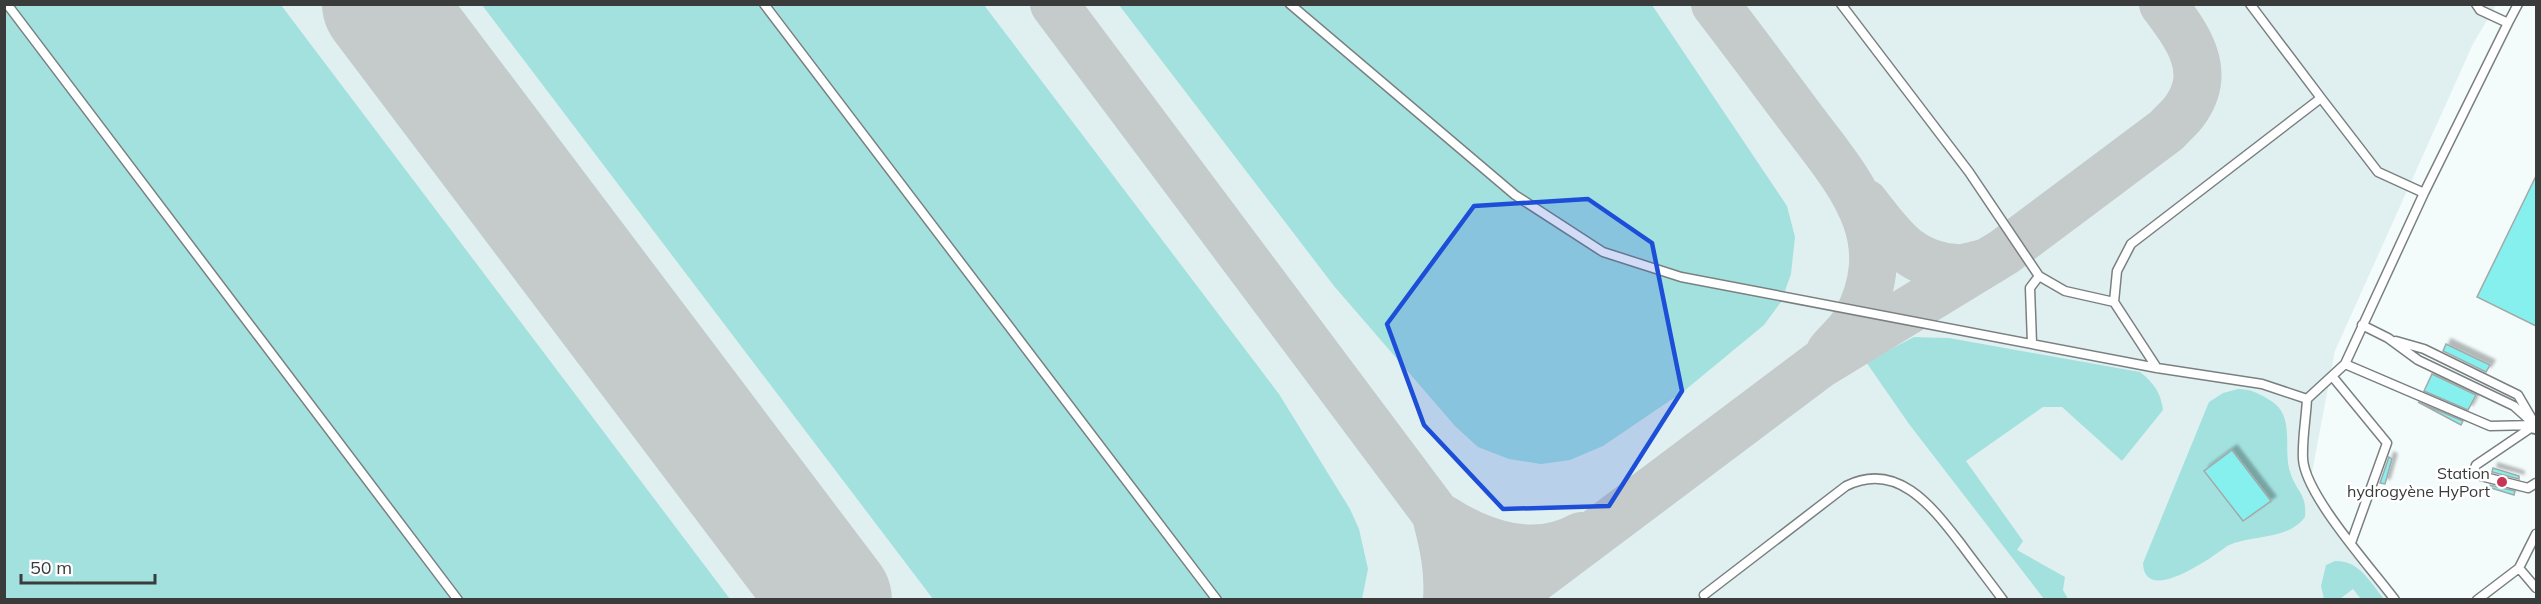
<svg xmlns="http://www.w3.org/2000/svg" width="2541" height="604" font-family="Mulish,sans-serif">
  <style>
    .built { fill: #e0f0f0 }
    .green { fill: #a3e1df }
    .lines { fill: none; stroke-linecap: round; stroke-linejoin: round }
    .taxiway { stroke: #c5cbcb; stroke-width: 48 }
    .runway { stroke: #c5cbcb; stroke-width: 120 }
    .building { fill: #86f0ee; stroke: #a2a9a9; stroke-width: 1.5; filter: url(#shadow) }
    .lane-casing { stroke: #7a8080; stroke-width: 11 }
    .street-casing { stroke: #7a8080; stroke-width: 20 }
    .lane { stroke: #fff; stroke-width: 8 }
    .street { stroke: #fff; stroke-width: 16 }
    .marked { fill: #1d4ed8; fill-opacity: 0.2; stroke: #1d4ed8; stroke-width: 4.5; stroke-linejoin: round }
    .poi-dot { fill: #c73754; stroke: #fff; stroke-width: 2 }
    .labels { text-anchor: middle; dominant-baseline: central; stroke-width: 5; stroke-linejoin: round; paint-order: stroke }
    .poi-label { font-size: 16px; fill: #3a3c3c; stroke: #fff; text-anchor: end }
  </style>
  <defs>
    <filter id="shadow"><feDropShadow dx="5" dy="-5" stdDeviation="1.5" flood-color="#0004"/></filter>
  </defs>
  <rect width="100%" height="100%" fill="#f4fbfb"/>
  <path class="built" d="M4,5H2496L2473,44L2335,351L2310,483L2395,600L5,599Z"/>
  <path class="green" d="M4,5H281L730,599H5Z
    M482,5H984L1279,394L1350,509L1359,529L1368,569L1362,599H933Z
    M1119,5H1652L1787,206L1795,237L1791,274L1781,302L1764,325L1684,391L1603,446L1570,460L1541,464L1509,459L1478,447L1455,426L1334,286Z
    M1914,337L1949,338L2140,372C2154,383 2161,393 2163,410L2122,461L2062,407H2043L1966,461L2023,541L2017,550L2065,577L2063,590L2068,599H2044L1909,424L1866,362Z
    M2238,389C2250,389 2258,393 2268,399C2298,415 2281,449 2291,475C2298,493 2307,495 2305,517C2287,541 2252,534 2227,546C2206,562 2144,604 2143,563L2209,402L2223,393Z
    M2335,561C2359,560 2370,582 2384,599H2361L2353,589L2340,599H2324L2321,586L2326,565Z"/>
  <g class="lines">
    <path class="taxiway" d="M1054,4L1435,513L1502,600
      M1715,4C1745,43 1774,82 1803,121C1851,184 1900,238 1856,321C1850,332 1838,342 1830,352
      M1865,203C1891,236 1909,265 1956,268C1966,269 1978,264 1988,262
      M1444,519C1484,545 1536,561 1581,536
      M1437,520C1444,547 1449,571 1447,600
      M1506,600L1819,365L2004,252L2167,130C2173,123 2181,117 2186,109C2213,70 2187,36 2163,4"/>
    <path class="runway" d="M382,4L832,600"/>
  </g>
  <path class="building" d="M2536,176V326L2477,297Z
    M2446,344L2490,365L2486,372L2443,351Z
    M2432,374L2476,395L2468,410L2424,391Z
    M2418,402L2463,421L2461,425Z
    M2232,450L2271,501L2243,521L2204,471Z
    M2389,457L2392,459L2385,484L2380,483Z
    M2493,468L2519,476V479L2492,472Z
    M2489,485L2515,491L2514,495L2488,487Z"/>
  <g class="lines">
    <g class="lane-casing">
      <path id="lane" d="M7,4L458,600
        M764,4L1217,600
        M1290,4L1515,195L1603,252L1681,277L2157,368L2262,384L2307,399
        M1841,4L1969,172L2039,276L2065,291L2114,302L2157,368
        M2250,4L2321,98
        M2508,23L2518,4
        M2114,302L2117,271L2131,244L2321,98L2378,172L2424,193
        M2362,325L2388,338L2418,360L2514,406L2535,425
        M2396,341L2424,349L2518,395L2532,419
        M2032,343L2030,288L2039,276
        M2345,364L2490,426L2535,425
        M2332,376L2387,443L2351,543
        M2535,425L2476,465L2473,474L2528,488L2536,483
        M2519,568L2536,588
        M1704,595L1846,486C1898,460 1933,508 1961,544C1975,563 1989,581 2003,600
        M2395,600C2372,569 2305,495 2303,459C2302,439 2306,419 2307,399L2345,364L2424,193L2508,23L2480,10L2476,4
        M2477,600L2519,568L2536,534"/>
    </g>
    <g class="street-casing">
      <path id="street" d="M2535,425H2536"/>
    </g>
    <use href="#lane" class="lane"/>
    <use href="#street" class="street"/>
  </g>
  <path class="marked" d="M1588,199L1652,243L1682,391L1609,506L1503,509L1424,425L1387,324L1474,206Z"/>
  <circle class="poi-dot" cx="2502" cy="482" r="6"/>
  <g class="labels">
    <g class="poi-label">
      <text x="2490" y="473">Station<tspan x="2490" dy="18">hydrogyène HyPort</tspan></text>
    </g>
  </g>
  <rect width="2541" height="604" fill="none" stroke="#3a3c3c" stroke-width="12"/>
  <path d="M21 574v9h134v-9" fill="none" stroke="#3a3c3c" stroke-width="3"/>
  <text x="30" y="574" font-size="18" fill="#3a3c3c" stroke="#ffffff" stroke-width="4.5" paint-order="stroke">50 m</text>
</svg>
